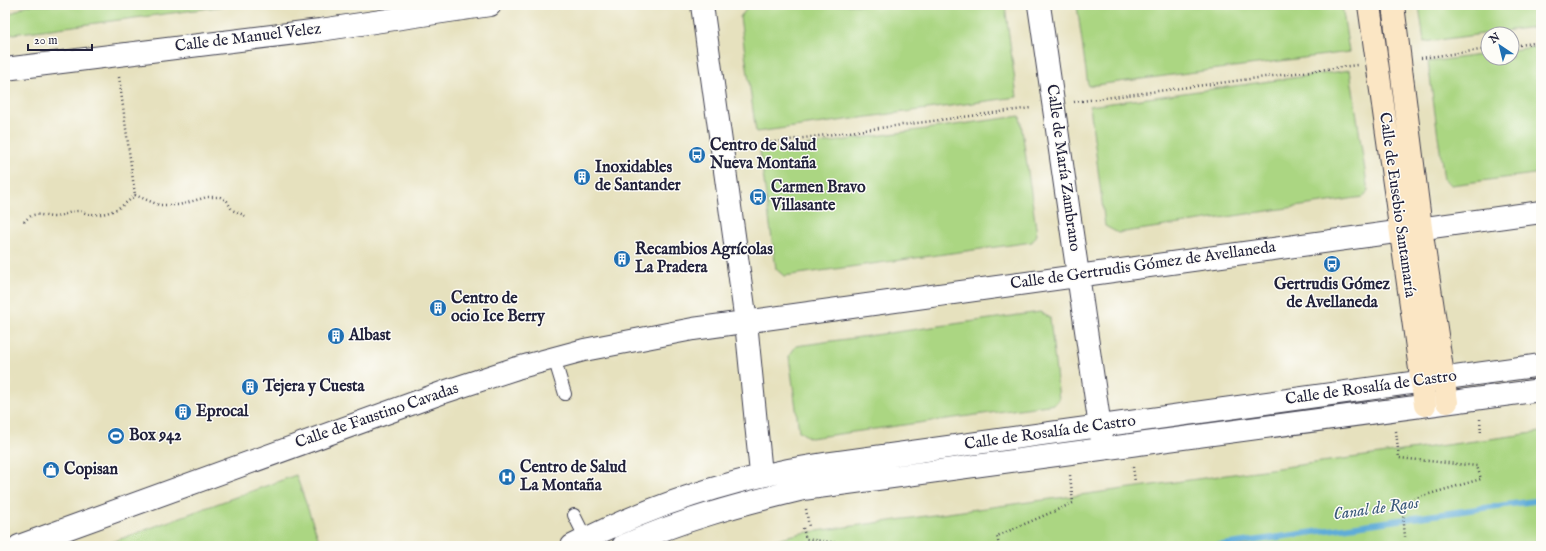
<svg xmlns="http://www.w3.org/2000/svg" width="1546" height="551" font-family="'IM FELL English',serif">
  <style>
    .green { fill: #abd682; stroke: #667c5e }
    .lines { fill: none; stroke-linecap: round; stroke-linejoin: round }
    .stream { stroke: #5eacd8; stroke-width: 6 }
    .service-casing { stroke: #3f3f4f; stroke-width: 14 }
    .minor-casing { stroke: #3f3f4f; stroke-width: 24 }
    .secondary-casing { stroke: #3f3f4f; stroke-width: 24 }
    .path { stroke: #3f3f4f; stroke-width: 2.5; stroke-dasharray: 1 3; stroke-linecap: butt }
    .service { stroke: #fff; stroke-width: 12 }
    .minor { stroke: #fff; stroke-width: 22 }
    .secondary { stroke: #fbe6c4; stroke-width: 22 }
    .labels { text-anchor: middle; dominant-baseline: central; stroke-width: 3; stroke-linejoin: round; paint-order: stroke }
    .street-label { font-size: 16px; fill: #22223b; stroke: #fdfcf7 }
    .poi-label { font-size: 16px; font-weight: bold; fill: #22223b; stroke: #fdfcf7; text-anchor: start }
    .water-label { font-size: 17px; font-style: italic; fill: #3a597a; stroke: #fdfcf7 }
  </style>
  <rect width="100%" height="100%" fill="#fdfcf7"/>
  <filter id="ink" filterUnits="userSpaceOnUse"><feTurbulence type="fractalNoise" baseFrequency=".025" numOctaves="2"/><feDisplacementMap in="SourceGraphic" scale="8" xChannelSelector="R" yChannelSelector="G"/><feConvolveMatrix kernelMatrix="1 2 1 2 8 2 1 2 1" color-interpolation-filters="sRGB"/></filter>
  <filter id="wash" filterUnits="userSpaceOnUse"><feTurbulence type="fractalNoise" baseFrequency=".012" numOctaves="4" result="noise"/><feDisplacementMap in="SourceGraphic" scale="16" xChannelSelector="R" yChannelSelector="G"/><feGaussianBlur stdDeviation="0.9" result="paint"/><feColorMatrix in="noise" values="0 0 0 0 0 0 0 0 0 0 0 0 0 0 0 0 0 1.4 0 .05"/><feComposite in="paint" operator="in"/></filter>
  <g filter="url(#wash)">
    <rect width="100%" height="100%" fill="#e6e1be"/>
    <path class="green" d="M27,5H233L5,35V17Z
      M750,5H1005L1017,97L756,132L740,17Z
      M1077,5H1342L1349,52L1088,86Z
      M1419,5H1541V26L1424,42Z
      M1541,46V173L1451,185L1444,180L1428,62L1488,54V58H1512V50Z
      M1350,70L1368,191L1363,197L1118,233L1105,226L1090,106Z
      M1020,116L1037,235L1032,242L784,276L776,269L760,152Z
      M1040,312L1050,318L1059,399L1055,404L810,438L799,431L789,356L796,346Z
      M1541,432V546H747L802,533Z
      M296,475L321,546H101Z"/>
    <g class="lines">
      <path class="stream" d="M1215,546L1541,500"/>
    </g>
  </g>
  <g filter="url(#ink)">
    <g class="lines">
      <g class="service-casing">
        <path id="service" d="M554,358L565,394
          M574,515L586,539"/>
      </g>
      <g class="minor-casing">
        <path id="minor" d="M702,5L746,322L761,474
          M1039,5L1102,441
          M5,69L320,30L490,5
          M19,546L444,392L517,368L584,350L693,329L1541,212
          M572,546C653,504 735,477 825,464L1541,365
          M623,546C681,520 741,504 803,489L1541,390"/>
      </g>
      <g class="secondary-casing">
        <path id="secondary" d="M1369,5L1425,405
          M1393,5L1421,228L1447,402"/>
      </g>
      <path class="path" d="M1512,46L1541,42
        M1421,58L1488,49
        M119,77L135,195
        M1074,102L1357,65
        M743,146L1031,108
        M135,195L159,205H179L207,197H220L227,201L232,210L246,216
        M24,222C35,209 41,217 55,217C63,216 70,211 79,211C83,212 87,214 91,214C108,216 123,207 135,195
        M1480,419L1481,434
        M1396,431L1399,458L1477,466L1481,479L1402,502L1405,537
        M1133,467L1135,482
        M806,509L809,527
        M803,528L806,539L862,546
        M999,546L997,536L1073,503L1070,475
        M1051,546H1078"/>
      <use href="#service" class="service"/>
      <use href="#minor" class="minor"/>
      <use href="#secondary" class="secondary"/>
    </g>
  </g>
  <defs>
    <g id="bus-disc" transform="scale(0.9)"><circle r="9.5" fill="#1f6fb2" stroke="#fdfcf7"/><path d="M-5-6H5V4H4V6H2V4H-2V6H-4V4H-5ZM-3.5-4V0h7V-4ZM-3.5 1.2v1.5H-2V1.2ZM2 1.2v1.5H3.5V1.2Z" fill="#fff"/></g>
    <g id="building-disc" transform="scale(0.9)"><circle r="9.5" fill="#1f6fb2" stroke="#fdfcf7"/><path d="M-4-6H4V6H1V3H-1V6H-4ZM-2.5-4.3h1.7v1.8h-1.7ZM.8-4.3h1.7v1.8H.8ZM-2.5-1h1.7V.8h-1.7ZM.8-1h1.7V.8H.8Z" fill="#fff"/></g>
    <g id="stadium-disc" transform="scale(0.9)"><circle r="9.5" fill="#1f6fb2" stroke="#fdfcf7"/><path d="M0-5a6.5 5 0 1 0 0 10a6.5 5 0 1 0 0-10ZM-3.5-1.8h7v3.6h-7Z" fill="#fff"/></g>
    <g id="shop-disc" transform="scale(0.9)"><circle r="9.5" fill="#1f6fb2" stroke="#fdfcf7"/><path d="M-5-2.5h2.3a2.7 3.5 0 0 1 5.4 0H5L5.5 6h-11ZM-1.5-2.5h3a1.5 2.3 0 0 0-3 0Z" fill="#fff"/></g>
    <g id="hospital-disc" transform="scale(0.9)"><circle r="9.5" fill="#1f6fb2" stroke="#fdfcf7"/><path d="M-5-5h3v3.5h4V-5h3V5h-3V1.5h-4V5h-3Z" fill="#fff"/></g>
  </defs>
  <g fill-rule="evenodd">
    <use href="#bus-disc" x="697" y="155"/>
    <use href="#building-disc" x="582" y="177"/>
    <use href="#bus-disc" x="758" y="197"/>
    <use href="#building-disc" x="622" y="259"/>
    <use href="#bus-disc" x="1332" y="264"/>
    <use href="#building-disc" x="438" y="308"/>
    <use href="#building-disc" x="336" y="336"/>
    <use href="#building-disc" x="250" y="387"/>
    <use href="#building-disc" x="183" y="412"/>
    <use href="#stadium-disc" x="116" y="436"/>
    <use href="#shop-disc" x="51" y="470"/>
    <use href="#hospital-disc" x="507" y="477"/>
  </g>
  <g class="labels">
    <g class="street-label">
      <text transform="translate(248 38) rotate(-7)">Calle de Manuel Velez</text>
      <text transform="translate(1063 168) rotate(82)">Calle de María Zambrano</text>
      <text transform="translate(1397 205) rotate(82)">Calle de Eusebio Santamaría</text>
      <text transform="translate(1143 266) rotate(-8)">Calle de Gertrudis Gómez de Avellaneda</text>
      <text transform="translate(1371 388) rotate(-8)">Calle de Rosalía de Castro</text>
      <text transform="translate(377 416) rotate(-19)">Calle de Faustino Cavadas</text>
      <text transform="translate(1050 433) rotate(-8)">Calle de Rosalía de Castro</text>
    </g>
    <g class="poi-label">
      <text x="710" y="146">Centro de Salud<tspan x="710" dy="18">Nueva Montaña</tspan></text>
      <text x="595" y="168">Inoxidables<tspan x="595" dy="18">de Santander</tspan></text>
      <text x="771" y="188">Carmen Bravo<tspan x="771" dy="18">Villasante</tspan></text>
      <text x="635" y="250">Recambios Agrícolas<tspan x="635" dy="18">La Pradera</tspan></text>
      <text x="1332" y="285" text-anchor="middle">Gertrudis Gómez<tspan x="1332" dy="18">de Avellaneda</tspan></text>
      <text x="451" y="299">Centro de<tspan x="451" dy="18">ocio Ice Berry</tspan></text>
      <text x="349" y="336">Albast</text>
      <text x="263" y="387">Tejera y Cuesta</text>
      <text x="196" y="412">Eprocal</text>
      <text x="129" y="436">Box 942</text>
      <text x="520" y="468">Centro de Salud<tspan x="520" dy="18">La Montaña</tspan></text>
      <text x="64" y="470">Copisan</text>
    </g>
    <g class="water-label">
      <text transform="translate(1376 509) rotate(-8)">Canal de Raos</text>
    </g>
  </g>
  <rect width="1546" height="551" fill="none" stroke="#fdfcf7" stroke-width="20"/>
  <g transform="translate(1500 46) rotate(325)"><circle r="19" fill="#fdfcf7" stroke="#a5a5ac"/>
  <path d="M0-3L7 15L0 10L-7 15Z" fill="#1f6fb2"/>
  <text y="-6" font-size="11" font-weight="bold" text-anchor="middle" fill="#22223b">N</text>
  </g>
  <path d="M28 44v6h64v-6" fill="none" stroke="#22223b" stroke-width="2"/>
  <text x="34" y="44" font-size="12" fill="#22223b" stroke="#fdfcf7" stroke-width="3" paint-order="stroke">20 m</text>
</svg>
